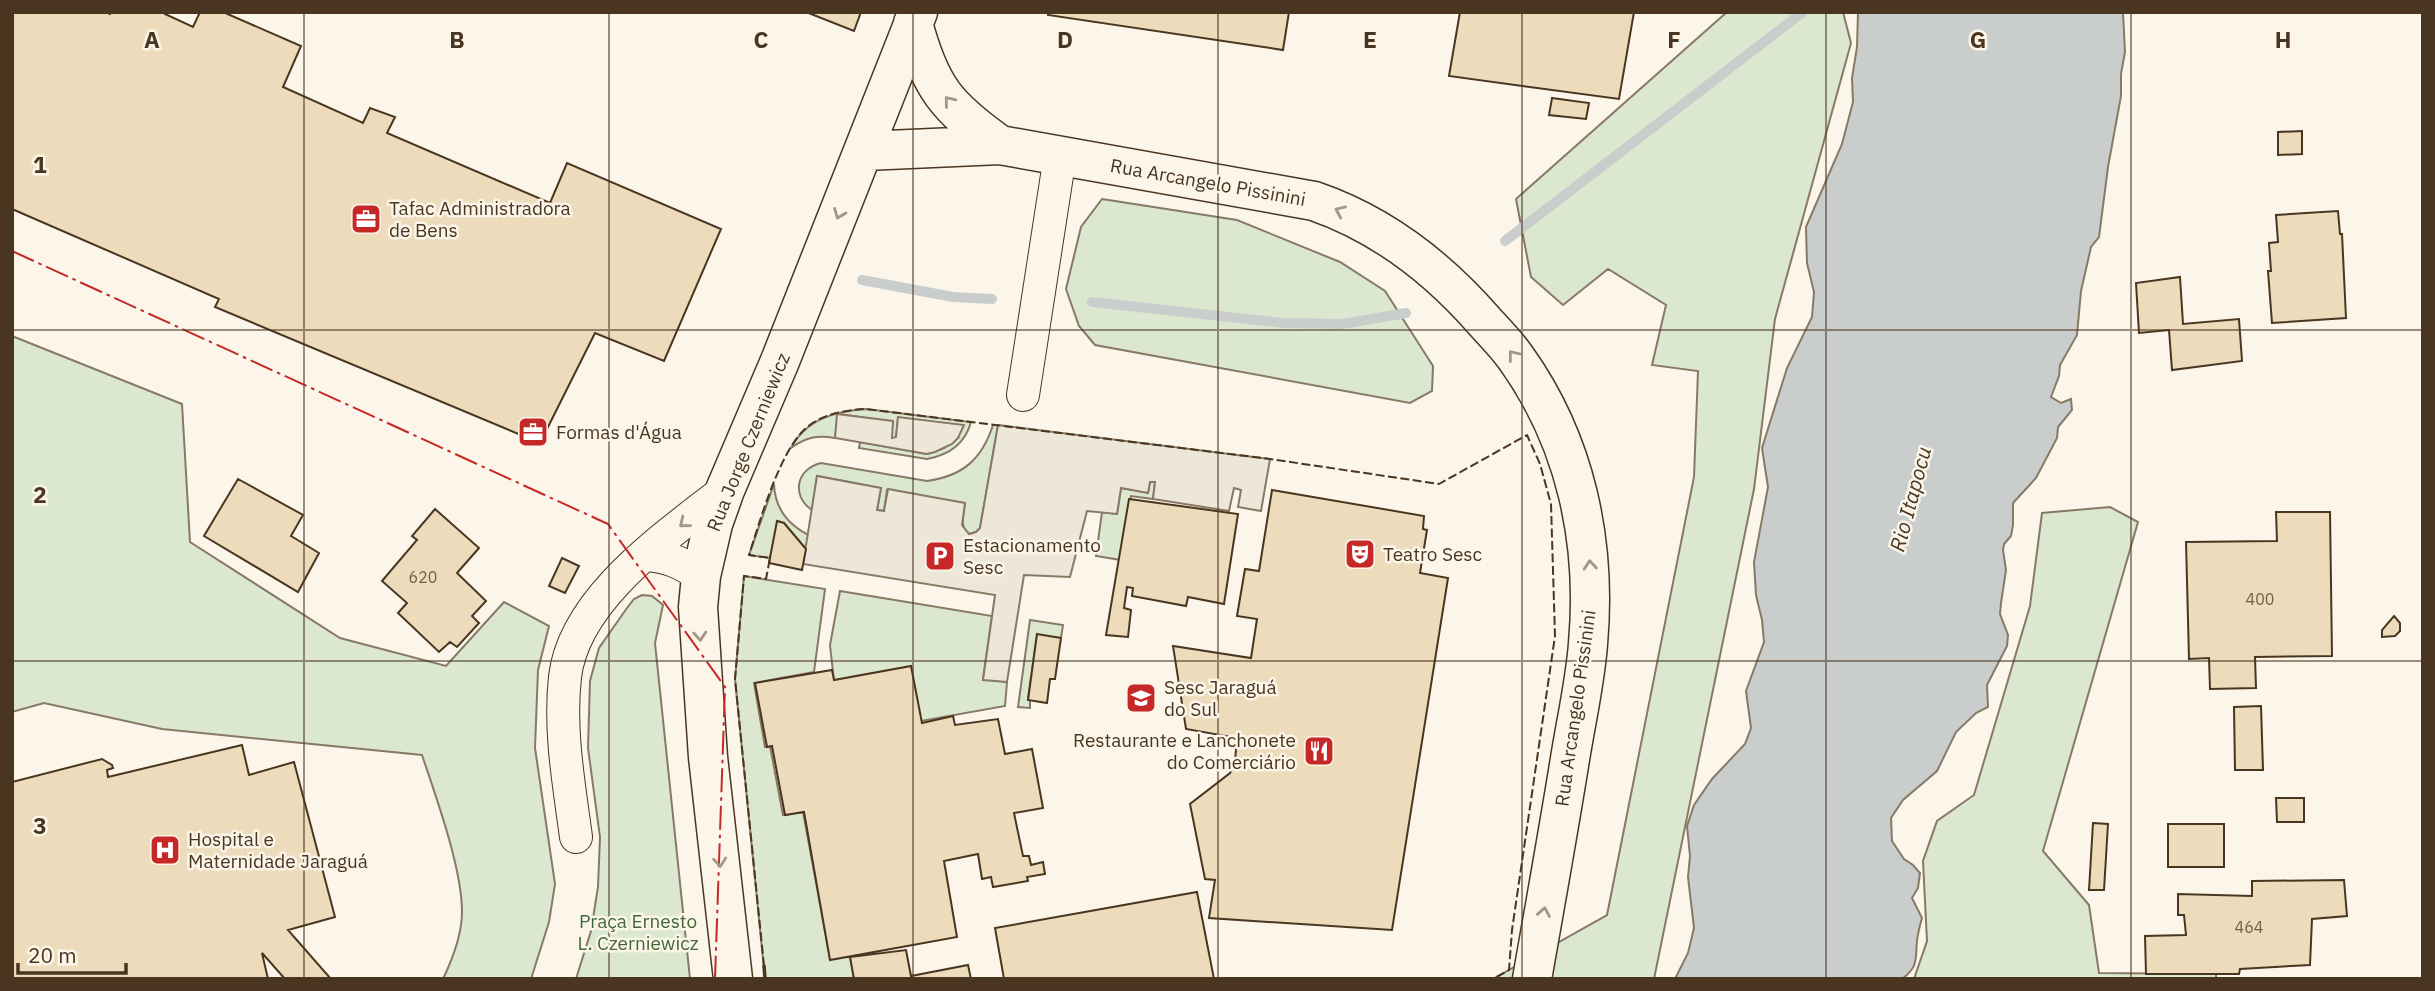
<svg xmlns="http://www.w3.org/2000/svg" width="2435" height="991" font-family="'IBM Plex Sans',sans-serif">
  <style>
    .green { fill: #dce7d0; stroke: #887966; stroke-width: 2 }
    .parking { fill: #ede7d9; stroke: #887966; stroke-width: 2 }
    .water { fill: #c9cecd; stroke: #887966; stroke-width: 2 }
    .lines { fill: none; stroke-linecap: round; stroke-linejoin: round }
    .stream { stroke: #c9cecd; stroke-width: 10 }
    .building { fill: #ecdcbc; stroke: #4a3520; stroke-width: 2 }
    .street-casing { stroke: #4a3520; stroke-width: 34 }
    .secondary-casing { stroke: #4a3520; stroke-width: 41 }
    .street { stroke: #fbf6e9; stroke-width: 32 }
    .secondary { stroke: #fbf6e9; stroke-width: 38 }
    .fence { stroke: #4a3520; stroke-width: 2; stroke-dasharray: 9 3.5; stroke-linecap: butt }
    .wall { stroke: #4a3520; stroke-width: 3.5 }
    .power { stroke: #c62828; stroke-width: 2; stroke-dasharray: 24 5 3.5 5; stroke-linecap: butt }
    .oneway { stroke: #a29684 }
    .grid { fill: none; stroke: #4a3520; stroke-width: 2; stroke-opacity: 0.55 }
    .labels { text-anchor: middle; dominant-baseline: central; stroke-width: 5; stroke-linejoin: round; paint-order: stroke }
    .number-label { font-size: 16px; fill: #725f47 }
    .street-label { font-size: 19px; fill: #4a3520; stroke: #fbf6e9 }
    .poi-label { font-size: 19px; fill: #4a3520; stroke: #fbf6e9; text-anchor: start }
    .park-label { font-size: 19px; fill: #436837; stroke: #fbf6e9 }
    .water-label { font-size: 21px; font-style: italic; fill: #4a3520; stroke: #fbf6e9 }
    .grid-label { font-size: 23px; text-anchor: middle; font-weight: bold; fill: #4a3520; stroke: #fbf6e9; stroke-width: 5; stroke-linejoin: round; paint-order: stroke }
  </style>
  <rect width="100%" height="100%" fill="#fbf6e9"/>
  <path class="green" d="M1727,12H1843L1851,43L1775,319L1754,489L1654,979H1493L1607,915L1694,477L1698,371L1652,365L1666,305L1608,269L1563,305L1531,277L1516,199Z
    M1102,199L1237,220L1340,262L1385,291L1433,366L1432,391L1410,403L1095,345L1079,326L1066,289L1081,227Z
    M12,336L182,404L190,542L340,638L446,666L504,602L549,626L538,670L535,748L555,884L549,922L531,979H443C453,958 462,935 462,912C462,868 436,797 422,755L162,729L44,703L12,712Z
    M866,409L971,422C965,444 949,455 927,459L859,448L860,442L927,454L944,448L958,438L898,417L896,438H891L893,422L838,414L835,438C817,435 806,437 791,448C806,419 836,411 866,409Z
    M993,425H998L980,528L976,532L969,534C959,527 964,515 965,503L887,490L884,511L877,510L881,488L817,476L812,510C791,496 796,469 821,463L927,481C963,476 982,459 993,425Z
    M1150,481L1155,482L1153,499L1131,496L1121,560L1096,556L1102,512L1117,514L1121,488L1148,492Z
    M774,484C775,513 793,530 820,540L803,564L806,549L784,523L778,521L770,558L749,555Z
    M2110,507L2138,522L2043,851L2089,905L2099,973L2216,974V979H1914L1927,941L1923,861L1937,821L1974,795L2030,606L2042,513Z
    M744,576L825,589L814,672L754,683L765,747L770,746L783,815L803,812L830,958L850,955L854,979H765L735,679Z
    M840,591L992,616L983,679L1007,682L1005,706L921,721L834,681L830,645Z
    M642,595L652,596L663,605L655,643L690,979H576L591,931L598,887L600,837L588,748L590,681L599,648L627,608L634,599Z
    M1030,620L1063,625L1061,638L1037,635L1028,699L1030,700V708L1018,707Z"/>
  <path class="parking" d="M837,414L893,421L892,438L896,437L898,417L964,425L958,438L952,444L935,452L927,454L835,438Z
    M998,425L1270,459L1261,511L1238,507L1241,490L1234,488L1229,511L1153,499L1155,482H1150L1148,493L1121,488L1117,514L1087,511L1070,577L1024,575L1007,682L983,680L995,595L803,564L817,476L881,488L877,510L884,511L888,489L965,503L962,525L969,534L976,532L980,528Z"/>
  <path class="water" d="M1858,12H2123L2125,52L2121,74V96L2108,167L2099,237L2091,247L2081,291L2077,335L2060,365L2059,376L2051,397L2061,403L2071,399L2072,410L2058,427L2057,438L2036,478L2013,503V525L2011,536L2004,544L2003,550L2006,570L2001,603L2000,614L2008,635L2007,646L1987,685L1988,707L1976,713L1956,732L1937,771L1903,800L1891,818L1892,841L1904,859L1913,865L1920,873L1918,888L1912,898L1922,918C1920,925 1918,933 1917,941C1915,960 1919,966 1902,979H1675L1688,953L1694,928L1688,877L1690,856L1687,826L1694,805L1712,779L1745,744L1751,728L1746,691L1764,642L1762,620L1756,595L1754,562L1768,487L1762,448L1787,368L1812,317L1814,292L1807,263L1806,227L1842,144L1853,102L1852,78L1857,47Z"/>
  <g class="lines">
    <path class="stream" d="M1505,241L1803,12
      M862,280L953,297L992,299
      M1092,302L1283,323L1342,324L1406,313"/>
  </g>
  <path class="building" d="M12,12H105L110,14L111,12H166L165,14L193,27L200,12H223L301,46L283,87L363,123L370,108L395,117L387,133L550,203L567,163L721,229L664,361L595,333L540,443L215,307L219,299L12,209Z
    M806,12H861L854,31Z
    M1048,12H1289L1283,50L1048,15Z
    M1460,12H1634L1619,99L1449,76Z
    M1552,98L1589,103L1586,119L1549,115Z
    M2302,131V154L2278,155V132Z
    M2338,211L2340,234H2342L2346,318L2272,323L2268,271H2271L2269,243L2278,242L2276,215Z
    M2180,277L2183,324L2239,319L2242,361L2172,370L2169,330L2139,333L2136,283Z
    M238,479L303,515L291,536L319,553L298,592L204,536Z
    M1272,490L1424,516L1423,529L1427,530L1420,573L1448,578L1392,930L1209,918L1215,880L1205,879L1190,804L1230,773L1235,761L1237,738L1186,729L1173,646L1251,658L1257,619L1237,616L1245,569L1259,571Z
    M1129,499L1238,514L1224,604L1188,597L1186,606L1132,596L1133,588L1127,587L1124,608L1131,610L1128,637L1106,635Z
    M435,509L479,548L457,573L486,601L472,616L479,623L457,647L450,642L439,652L398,613L407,603L382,581L417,540L412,536Z
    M2276,512H2330L2332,656L2255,657L2256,688L2210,689L2209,658L2189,659L2186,542L2277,541Z
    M777,521L784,523L806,549L802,570L769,563Z
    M562,558L579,566L565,593L549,586Z
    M2394,616L2400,623V631L2395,636L2382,637V630Z
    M1037,634L1061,638L1055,679H1050L1047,703L1028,700Z
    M911,666L922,723L953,716L955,725L998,719L1005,754L1032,749L1043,808L1014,813L1023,856H1029L1031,865L1043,862L1045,874L1027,877L1028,881L993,887L991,877L982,879L978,854L944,861L957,937L830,960L804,812L785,815L772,746L767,747L755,683L832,670L834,680Z
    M2261,706L2263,770H2235L2234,707Z
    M242,745L249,775L294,762L335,917L288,930L331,979H285L262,953L268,979H12V782L102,759L112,765L113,768L107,770L108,777Z
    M2276,798H2304V822H2277Z
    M2093,823L2108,824L2104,890H2089Z
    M2168,824H2224V867H2168Z
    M2344,880L2347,916L2312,919L2310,965L2240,969L2239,974H2146L2145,936L2186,935L2184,915H2178V894L2252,896V881Z
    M1197,892L1214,979H1004L995,928Z
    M906,950L911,976L968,965L971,979H854L850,957Z"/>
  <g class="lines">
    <g class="street-casing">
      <path id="street" d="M1023,395L1060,156
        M644,555C668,556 682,563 701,576
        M576,837C569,784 559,731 565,677C574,598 667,536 725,490"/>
    </g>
    <g class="secondary-casing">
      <path id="secondary" d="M913,23C930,87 946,107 1000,145
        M865,151L1000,145L1314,201C1381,224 1438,268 1485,322C1495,333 1507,345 1516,358C1576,442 1597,542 1588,644C1585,683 1576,721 1570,759C1558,833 1545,906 1532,979
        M733,979L708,757L698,607L701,576L713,524L725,490L780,361L918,12"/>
    </g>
    <use href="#street" class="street"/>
    <use href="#secondary" class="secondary"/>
    <path class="fence" d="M764,966L735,679L744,576L766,579L770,558L749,555C760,521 779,453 805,429C821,414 845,410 866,409L1270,459L1439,484L1527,435L1540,464L1551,504L1555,636L1512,930L1509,970L1493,979"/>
    <path class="wall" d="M764,966L765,979"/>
    <path class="power" d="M12,251L608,524L725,687L715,979"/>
  </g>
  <defs><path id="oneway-chevron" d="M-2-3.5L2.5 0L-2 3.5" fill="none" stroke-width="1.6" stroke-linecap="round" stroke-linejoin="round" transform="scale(1.75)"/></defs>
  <g class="oneway">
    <use href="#oneway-chevron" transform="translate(949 101) rotate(-129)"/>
    <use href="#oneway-chevron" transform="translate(1340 211) rotate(-156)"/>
    <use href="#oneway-chevron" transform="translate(839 214) rotate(112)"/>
    <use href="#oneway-chevron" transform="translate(1513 355) rotate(-128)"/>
    <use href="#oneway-chevron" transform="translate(684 523) rotate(141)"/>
    <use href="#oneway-chevron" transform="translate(1590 565) rotate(-95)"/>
    <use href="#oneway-chevron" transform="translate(700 636) rotate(86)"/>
    <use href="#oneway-chevron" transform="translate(720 862) rotate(84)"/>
    <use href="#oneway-chevron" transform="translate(1544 912) rotate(-80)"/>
  </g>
  <path class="grid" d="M304,12V979M609,12V979M913,12V979M1218,12V979M1522,12V979M1826,12V979M2131,12V979M12,330H2423M12,661H2423"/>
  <defs>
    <g id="office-square" transform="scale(1.575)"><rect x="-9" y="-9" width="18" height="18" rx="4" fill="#c62828" stroke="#fbf6e9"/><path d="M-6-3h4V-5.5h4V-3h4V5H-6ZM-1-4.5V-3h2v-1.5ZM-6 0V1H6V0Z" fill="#fff"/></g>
    <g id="theatre-square" transform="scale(1.575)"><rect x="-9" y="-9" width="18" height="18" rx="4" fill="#c62828" stroke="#fbf6e9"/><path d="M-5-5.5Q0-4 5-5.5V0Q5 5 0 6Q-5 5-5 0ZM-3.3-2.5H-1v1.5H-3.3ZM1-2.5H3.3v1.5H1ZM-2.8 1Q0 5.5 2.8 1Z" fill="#fff"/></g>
    <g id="parking-square" transform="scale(1.575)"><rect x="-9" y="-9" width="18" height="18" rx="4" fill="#c62828" stroke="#fbf6e9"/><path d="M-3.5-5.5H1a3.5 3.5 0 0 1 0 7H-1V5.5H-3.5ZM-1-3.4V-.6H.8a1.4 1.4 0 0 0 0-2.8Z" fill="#fff"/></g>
    <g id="school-square" transform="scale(1.575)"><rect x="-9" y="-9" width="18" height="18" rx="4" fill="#c62828" stroke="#fbf6e9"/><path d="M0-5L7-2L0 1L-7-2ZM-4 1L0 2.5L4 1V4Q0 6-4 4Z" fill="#fff"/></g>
    <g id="restaurant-square" transform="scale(1.575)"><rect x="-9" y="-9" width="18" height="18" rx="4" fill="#c62828" stroke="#fbf6e9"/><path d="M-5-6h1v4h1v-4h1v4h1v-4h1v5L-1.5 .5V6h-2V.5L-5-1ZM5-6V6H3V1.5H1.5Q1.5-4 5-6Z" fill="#fff"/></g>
    <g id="hospital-square" transform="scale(1.575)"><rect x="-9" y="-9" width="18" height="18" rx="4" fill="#c62828" stroke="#fbf6e9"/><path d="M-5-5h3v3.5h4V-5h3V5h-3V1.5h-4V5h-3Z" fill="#fff"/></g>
  </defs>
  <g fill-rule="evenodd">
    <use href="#office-square" x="366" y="219"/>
    <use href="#office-square" x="533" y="432"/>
    <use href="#theatre-square" x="1360" y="554"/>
    <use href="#parking-square" x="940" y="556"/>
    <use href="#school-square" x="1141" y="698"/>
    <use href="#restaurant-square" x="1319" y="751"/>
    <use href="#hospital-square" x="165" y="850"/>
  </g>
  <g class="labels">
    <g class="number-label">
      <text x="423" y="577">620</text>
      <text x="2260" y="599">400</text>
      <text x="2249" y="927">464</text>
    </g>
    <g class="street-label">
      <text transform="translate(1208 182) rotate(10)">Rua Arcangelo Pissinini</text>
      <text transform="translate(748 442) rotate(-68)">Rua Jorge Czerniewicz</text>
      <text transform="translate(1575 708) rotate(-82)">Rua Arcangelo Pissinini</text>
    </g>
    <g class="poi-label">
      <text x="389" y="208">Tafac Administradora<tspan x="389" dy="22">de Bens</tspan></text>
      <text x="556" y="432">Formas d'Água</text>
      <text x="963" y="545">Estacionamento<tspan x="963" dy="22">Sesc</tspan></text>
      <text x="1383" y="554">Teatro Sesc</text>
      <text x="1164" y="687">Sesc Jaraguá<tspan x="1164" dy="22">do Sul</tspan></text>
      <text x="1296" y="740" text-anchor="end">Restaurante e Lanchonete<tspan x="1296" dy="22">do Comerciário</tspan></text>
      <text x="188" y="839">Hospital e<tspan x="188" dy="22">Maternidade Jaraguá</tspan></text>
    </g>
    <g class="park-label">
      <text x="638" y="921">Praça Ernesto<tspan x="638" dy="22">L. Czerniewicz</tspan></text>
    </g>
    <g class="water-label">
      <text transform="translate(1910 499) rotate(-75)">Rio Itapocu</text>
    </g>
  </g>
  <g class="grid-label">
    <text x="152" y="48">A</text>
    <text x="457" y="48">B</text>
    <text x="761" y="48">C</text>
    <text x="1065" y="48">D</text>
    <text x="1370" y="48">E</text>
    <text x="1674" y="48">F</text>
    <text x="1978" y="48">G</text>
    <text x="2283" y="48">H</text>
    <text x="40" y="173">1</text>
    <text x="40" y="503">2</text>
    <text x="40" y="834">3</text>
  </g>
  <rect width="2435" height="991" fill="none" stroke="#4a3520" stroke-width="28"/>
  <path d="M18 963v10h108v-10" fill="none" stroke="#4a3520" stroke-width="3.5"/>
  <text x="28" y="963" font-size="21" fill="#4a3520" stroke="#fbf6e9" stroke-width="5" paint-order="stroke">20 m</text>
</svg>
